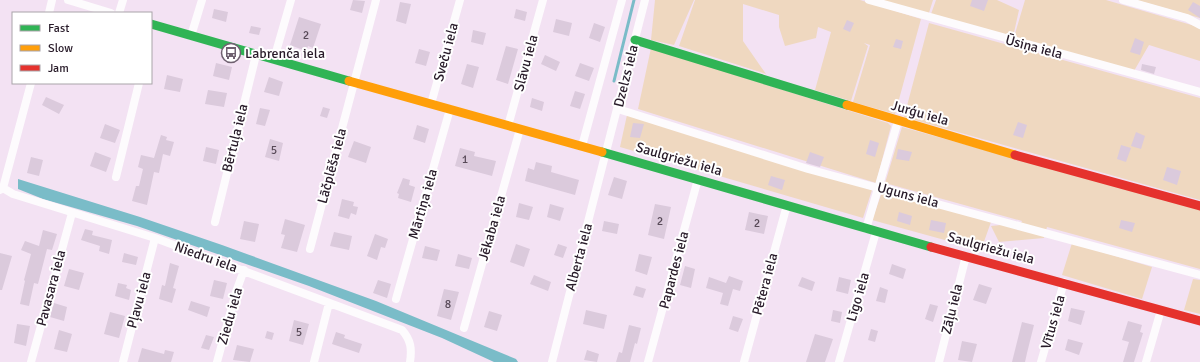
<svg xmlns="http://www.w3.org/2000/svg" width="1200" height="362" font-family="Signika,sans-serif">
  <style>
    .green { fill: #efd8c0 }
    .water { fill: #7abcc8 }
    .lines { fill: none; stroke-linecap: round; stroke-linejoin: round }
    .stream { stroke: #7abcc8; stroke-width: 3 }
    .building { fill: #dbcadc }
    .street { stroke: #fdfbfd; stroke-width: 8 }
    .fast { stroke: #30b455; stroke-width: 9 }
    .slow { stroke: #ff9f0a; stroke-width: 9 }
    .jam { stroke: #e5322d; stroke-width: 9 }
    .labels { text-anchor: middle; dominant-baseline: central; stroke-width: 4; stroke-linejoin: round; paint-order: stroke }
    .number-label { font-size: 12px; fill: #584a58 }
    .street-label { font-size: 14px; fill: #281b29; stroke: #fff }
    .poi-label { font-size: 14px; fill: #281b29; stroke: #fff; text-anchor: start }
  </style>
  <rect width="100%" height="100%" fill="#f3e2f3"/>
  <path class="green" d="M655,0H694L674,45L651,40Z
    M695,0H860L921,19L895,114L853,102L870,45L864,43L868,46L851,101L815,90L831,32L818,27L816,38L785,46L779,27V15L743,4V41L766,74L679,46Z
    M880,0H933L928,16Z
    M936,0H997L1019,10L1013,37L931,14Z
    M1025,0H1106L1195,26L1200,29V61L1149,45L1134,71L1014,37Z
    M1136,0H1200V19V18Z
    M929,23L1200,98V200L904,117Z
    M651,48L888,123L891,126L876,183L638,109Z
    M627,115L872,190L863,218L620,147Z
    M902,127L1200,210V269L1047,227L1044,238L999,242L991,226L1021,223L1022,221L885,183Z
    M882,192L991,222L981,250L872,220Z
    M1072,243L1152,267L1142,299L1062,275Z
    M1193,279L1200,280V314L1184,310Z"/>
  <path class="water" d="M18,179L140,217L222,245L376,301L516,359L518,362H494L442,338L309,286L137,226L43,199L18,189Z"/>
  <g class="lines">
    <path class="stream" d="M614,81L634,0"/>
  </g>
  <path class="building" d="M353,0L365,1L362,13L350,10Z
    M972,0H988L984,11L970,6Z
    M400,2L411,4L406,24L396,21Z
    M1193,2L1200,6V18L1188,10Z
    M214,9L228,12L226,22L212,18Z
    M516,9L527,12L525,21L514,18Z
    M299,17L321,24L313,48L308,46L306,51L290,45Z
    M556,19L572,23L569,36L553,32Z
    M847,20L854,23L850,32L843,29Z
    M594,23L605,27L600,42L589,38Z
    M251,26L261,28L259,35L249,33Z
    M473,30L486,33L483,45L471,42Z
    M1135,38L1144,42L1140,55L1130,52Z
    M896,39L903,41L901,49L893,47Z
    M506,46L518,49L508,84L496,80Z
    M419,49L430,52L426,66L415,63Z
    M545,55L560,62L556,71L541,64Z
    M216,63L232,67L229,80L213,76Z
    M580,63L594,68L589,81L575,76Z
    M467,64L479,67L473,88L461,84Z
    M1142,64L1156,67L1154,74L1141,70Z
    M167,75L183,79L180,92L164,89Z
    M269,77L283,82L279,96L264,92Z
    M208,90L227,93L224,107L205,104Z
    M575,91L585,94L580,109L570,106Z
    M46,97L64,105L59,114L42,105Z
    M532,98L544,102L542,111L530,107Z
    M323,107L330,109L327,118L320,116Z
    M260,108L270,110L265,126L256,124Z
    M1018,122L1027,125L1023,138L1013,135Z
    M633,123L644,124L640,138L630,137Z
    M105,124L120,130L115,143L100,138Z
    M417,125L429,129L425,143L413,139Z
    M1136,132L1145,136L1141,149L1131,146Z
    M161,135L167,137L166,140L174,142L170,156L163,154L159,173L154,172L147,205L132,201L136,186H139L143,169L138,167L141,155L154,158Z
    M270,139L283,143L279,161L265,157Z
    M870,140L879,143L875,157L866,154Z
    M354,141L371,147L366,163L348,157Z
    M1121,145L1131,148L1126,162L1117,159Z
    M206,147L219,150L216,164L203,161Z
    M460,148L475,152L474,156L496,161L492,176L455,166Z
    M898,149L912,152L909,161L896,159Z
    M95,152L111,158L106,172L90,166Z
    M810,152L824,157L820,167L806,163Z
    M31,157L43,160L39,176L27,173Z
    M536,162L552,166L551,172L579,180L575,195L525,181L528,168L534,170Z
    M1167,167L1181,171L1177,185L1163,180Z
    M771,176L785,180L782,190L768,185Z
    M614,177L627,181L622,199L608,195Z
    M403,178L410,180L409,185L415,187L411,202L398,198L399,194L397,193Z
    M342,199L354,202L353,206L358,207L356,215L351,213L349,219L338,216Z
    M519,203L533,207L529,220L516,217Z
    M550,204L564,208L560,221L547,217Z
    M655,204L671,207L664,239L648,235Z
    M749,212L768,216L764,234L745,230Z
    M899,212L912,216L910,225L897,221Z
    M285,219L305,225L297,252L281,248L285,235L281,234Z
    M931,220L946,223L944,233L929,230Z
    M1121,220L1135,223L1132,232L1119,228Z
    M244,221L259,224L255,242L240,239Z
    M604,221L619,224L617,234L602,231Z
    M85,229L93,231L92,235L112,240L109,254L99,251L100,246L81,240Z
    M43,230L57,234L52,250L47,249L38,284L34,283L29,306L20,304L25,281L24,280L31,254L21,250L25,241L39,246Z
    M334,232L352,236L349,250L330,246Z
    M375,234L388,239L385,248L381,247L377,260L367,256Z
    M516,244L530,249L524,267L510,262Z
    M558,244L567,247L563,258L554,255Z
    M425,246L440,250L437,261L422,258Z
    M0,253L12,256L2,290H0Z
    M124,253L138,257L136,265L122,262Z
    M458,254L472,258L469,269L455,266Z
    M639,254L652,257L647,275L635,271Z
    M170,263L179,266L173,288L176,289L172,303L159,299L162,285L165,286Z
    M892,264L906,269L903,279L889,274Z
    M685,266L695,269L691,288L680,285Z
    M69,269L84,273L79,290L64,286Z
    M534,275L551,282L548,291L530,284Z
    M729,276L743,281L740,291L733,289L728,306L720,304L723,293L706,288L709,277L726,283Z
    M802,277L815,282L812,291L798,286Z
    M839,277L851,280L848,294L836,291Z
    M214,280L227,283L223,299L210,296Z
    M378,280L391,284L387,298L373,293Z
    M118,283L127,285L126,288L131,290L129,300L115,296Z
    M979,284L992,288L986,304L973,300Z
    M636,286L646,289L643,298L633,295Z
    M880,287L888,290L885,303L876,301Z
    M444,289L459,292L451,320L437,316Z
    M191,301L210,307L207,317L188,310Z
    M54,303L67,307L64,321L50,317Z
    M930,304L938,306L933,322L925,319Z
    M1071,308L1085,311L1081,325L1068,321Z
    M586,310L607,315L604,329L583,324Z
    M833,310L842,312L840,323L831,321Z
    M489,311L502,315L497,331L484,327Z
    M110,312L125,316L119,338L104,334Z
    M733,316L743,319L738,332L729,329Z
    M294,320L309,324L303,345L289,341Z
    M1128,321L1142,325L1140,332L1143,333L1134,362H1123L1129,342L1122,340Z
    M1022,322L1034,325L1027,353L1025,362H1012Z
    M17,324L30,326L26,346L14,343Z
    M629,325L641,328L637,344L635,343L630,362H616L619,352L622,353Z
    M871,329L878,331L875,342L868,340Z
    M59,330L72,334L67,352L54,349Z
    M267,331L274,333L272,340L265,338Z
    M336,332L345,335L344,338L362,344L359,353L332,344Z
    M815,334L833,339L825,362H806Z
    M206,335L214,337L209,350L201,348Z
    M1068,339L1083,343L1079,355L1065,350Z
    M962,341L977,344L972,362L958,360Z
    M237,345L254,349L250,362L233,360Z
    M142,348L164,354L165,350L174,352L171,362H138Z
    M587,350L599,354L597,362L584,360Z"/>
  <g class="lines">
    <path class="street" d="M68,0L111,13
      M869,0L1200,92
      M1123,0L1187,18L1200,25
      M49,13L52,0
      M119,13L123,0
      M191,36L202,0
      M274,59L291,0
      M431,104L460,0
      M618,109L808,169L1200,275
      M508,126L543,0
      M582,146L622,0
      M116,177L139,83
      M3,188L31,83
      M0,190L3,188L13,194L155,238L402,330C411,340 412,349 410,362
      M215,222L256,55
      M866,229L898,121
      M310,249L376,0
      M396,299L450,109
      M464,328L520,129
      M31,362L72,213
      M123,362L155,238
      M217,362L236,292L244,270
      M314,362L329,303
      M552,362L645,0
      M648,362L698,179
      M744,362L787,205
      M839,362L876,232
      M939,362L966,256
      M1041,362L1064,282
      M1146,362L1161,310"/>
    <path class="fast" d="M151,24L349,81
      M635,40L847,105
      M602,152L931,247"/>
    <path class="slow" d="M349,81L602,152
      M847,105L1015,155"/>
    <path class="jam" d="M1015,155L1200,206
      M931,247L1200,321"/>
  </g>
  <defs>
    <g id="bus-ring" transform="scale(1)"><circle r="9.5" fill="#fff" stroke="#6f6170" stroke-width="1.5"/><path d="M-5-6H5V4H4V6H2V4H-2V6H-4V4H-5ZM-3.5-4V0h7V-4ZM-3.5 1.2v1.5H-2V1.2ZM2 1.2v1.5H3.5V1.2Z" fill="#6f6170"/></g>
  </defs>
  <g fill-rule="evenodd">
    <use href="#bus-ring" x="231" y="53"/>
  </g>
  <g class="labels">
    <g class="number-label">
      <text x="306" y="35">2</text>
      <text x="274" y="150">5</text>
      <text x="465" y="159">1</text>
      <text x="660" y="221">2</text>
      <text x="757" y="223">2</text>
      <text x="448" y="304">8</text>
      <text x="299" y="332">5</text>
    </g>
    <g class="street-label">
      <text transform="translate(1034 47) rotate(15)">Ūsiņa iela</text>
      <text transform="translate(446 52) rotate(-75)">Sveču iela</text>
      <text transform="translate(526 63) rotate(-75)">Slāvu iela</text>
      <text transform="translate(626 76) rotate(-76)">Dzelzs iela</text>
      <text transform="translate(920 113) rotate(16)">Jurģu iela</text>
      <text transform="translate(235 138) rotate(-76)">Bērtuļa iela</text>
      <text transform="translate(679 159) rotate(16)">Saulgriežu iela</text>
      <text transform="translate(332 166) rotate(-75)">Lāčplēša iela</text>
      <text transform="translate(908 195) rotate(15)">Uguns iela</text>
      <text transform="translate(423 204) rotate(-74)">Mārtiņa iela</text>
      <text transform="translate(492 228) rotate(-74)">Jēkaba iela</text>
      <text transform="translate(991 248) rotate(15)">Saulgriežu iela</text>
      <text transform="translate(206 257) rotate(20)">Niedru iela</text>
      <text transform="translate(579 257) rotate(-75)">Alberta iela</text>
      <text transform="translate(674 270) rotate(-75)">Papardes iela</text>
      <text transform="translate(765 284) rotate(-75)">Pētera iela</text>
      <text transform="translate(51 288) rotate(-75)">Pavasara iela</text>
      <text transform="translate(858 297) rotate(-74)">Līgo iela</text>
      <text transform="translate(139 300) rotate(-75)">Pļavu iela</text>
      <text transform="translate(952 309) rotate(-76)">Zāļu iela</text>
      <text transform="translate(230 316) rotate(-74)">Ziedu iela</text>
      <text transform="translate(1053 322) rotate(-74)">Vītus iela</text>
    </g>
    <g class="poi-label">
      <text x="245" y="53">Labrenča iela</text>
    </g>
  </g>
  <rect x="12" y="12" width="140" height="72" fill="#ffffff" stroke="#a9a4a9"/>
  <rect x="20" y="25" width="20" height="6" fill="#30b455" stroke="#a9a4a9"/>
  <text x="48" y="32" font-size="12" fill="#281b29">Fast</text>
  <rect x="20" y="45" width="20" height="6" fill="#ff9f0a" stroke="#a9a4a9"/>
  <text x="48" y="52" font-size="12" fill="#281b29">Slow</text>
  <rect x="20" y="65" width="20" height="6" fill="#e5322d" stroke="#a9a4a9"/>
  <text x="48" y="72" font-size="12" fill="#281b29">Jam</text>
</svg>
